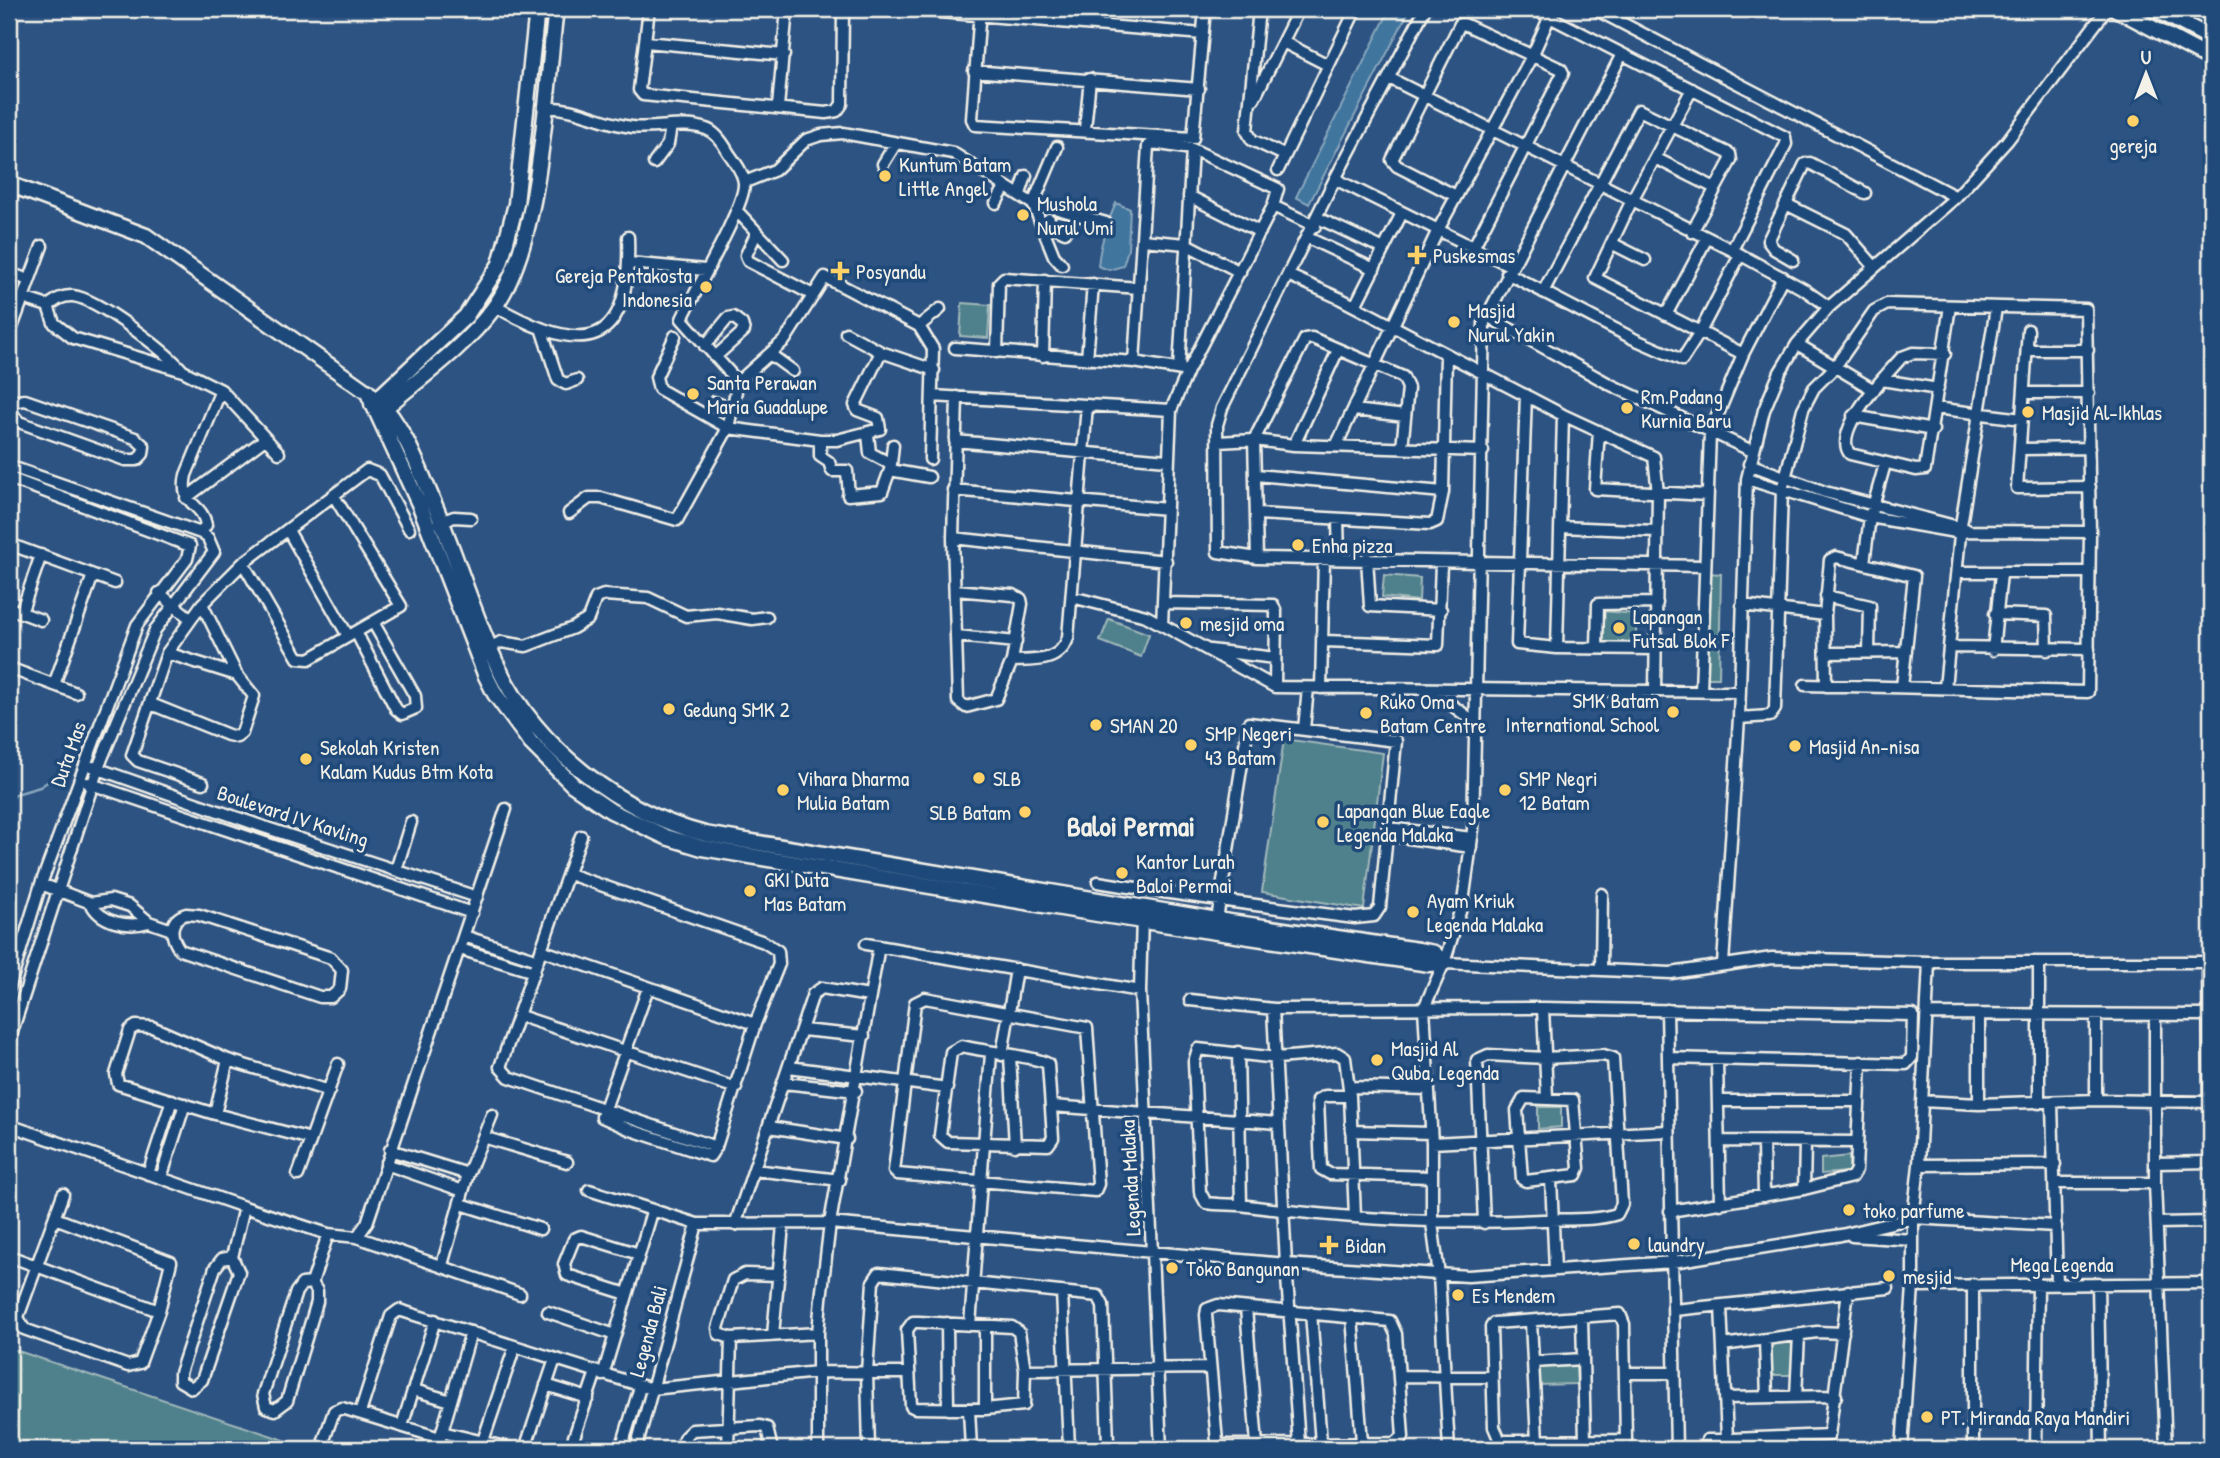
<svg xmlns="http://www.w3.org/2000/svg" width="2220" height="1458" font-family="'Patrick Hand',sans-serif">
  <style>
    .green { fill: #4f818c; stroke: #a2b9ba; stroke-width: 2 }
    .water { fill: #41759e; stroke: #89a7bc; stroke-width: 2 }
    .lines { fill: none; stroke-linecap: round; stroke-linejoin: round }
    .stream { stroke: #89a7bc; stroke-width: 2.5 }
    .street-casing { stroke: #f4f1e8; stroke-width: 15 }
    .secondary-casing { stroke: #f4f1e8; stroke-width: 19 }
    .street { stroke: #1f4a7a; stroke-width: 10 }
    .secondary { stroke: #1f4a7a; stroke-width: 14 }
    .poi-dot { fill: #ffd166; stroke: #1f4a7a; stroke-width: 2.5 }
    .labels { text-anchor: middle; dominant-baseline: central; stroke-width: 7; stroke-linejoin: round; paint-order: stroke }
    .poi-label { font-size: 21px; fill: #f4f1e8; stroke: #1f4a7a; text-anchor: start }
    .street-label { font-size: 21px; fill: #f4f1e8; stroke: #1f4a7a }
    .district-label { font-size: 28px; font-weight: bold; fill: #f4f1e8; stroke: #1f4a7a }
  </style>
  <rect width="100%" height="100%" fill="#2d5383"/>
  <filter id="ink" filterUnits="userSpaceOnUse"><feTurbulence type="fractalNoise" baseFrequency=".0143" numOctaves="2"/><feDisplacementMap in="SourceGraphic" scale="14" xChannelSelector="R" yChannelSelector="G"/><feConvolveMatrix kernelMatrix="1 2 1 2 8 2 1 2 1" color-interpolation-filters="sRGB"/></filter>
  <g filter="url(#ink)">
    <path class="green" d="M962,303L990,305L988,338L960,336Z
      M1708,573L1721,574L1719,678H1707Z
      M1384,575L1420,578L1419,601L1382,597Z
      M1602,611L1636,614V644L1602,642Z
      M1109,619L1149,634L1141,657L1100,641Z
      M1284,739L1383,753L1364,909L1262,892Z
      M1538,1107H1561V1127L1538,1129Z
      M1849,1156V1172L1821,1174V1159Z
      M1794,1342L1791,1375H1770V1345Z
      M9,1348L311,1449H9Z
      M1576,1365L1577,1384L1538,1385L1537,1366Z"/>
    <path class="water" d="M1390,9H1410L1309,204L1296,197Z
      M1116,203L1130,209L1128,249L1123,266L1109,270L1098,266C1100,243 1106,225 1116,203Z"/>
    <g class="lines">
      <path class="stream" d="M9,801L16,794L40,787L59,774"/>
      <g class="street-casing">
        <path id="street" d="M649,9L639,90L643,95L826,113L837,111L842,104L843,9
          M904,9L1203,34
          M980,9L972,119L975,125L1193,138L1205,9
          M1259,9L1247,131L1252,140L1284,155
          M1425,9L1335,179L1222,408L1217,425L1218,552L1257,558L1704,566
          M1534,9L1785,137L1786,144L1732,250
          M1595,9L1956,197
          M1093,22L1094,9
          M646,42L784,55
          M1283,42L1328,65
          M974,71L1199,89
          M1389,78L1732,250L1805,290L1829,307
          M1692,89L1632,200L1595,278L1743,354
          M1254,99L1299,9
          M778,107L787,9
          M545,108C576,106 602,124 632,127C658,130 682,121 706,129C716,132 723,143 728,152C734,161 744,173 744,184C745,206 694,293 682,319L738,382
          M1085,129L1090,79
          M1655,158L1715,188
          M654,163L668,144L671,126
          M883,164L896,143
          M1278,170L1356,9
          M1335,179L1511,266
          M745,182L775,170L806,140L821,135L843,133L953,153L1033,204L1054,256L1062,265
          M1020,194L1026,176
          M1189,196L1260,232
          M1456,196L1397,166L1392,160L1460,24H1464L1561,69L1563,73L1473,248
          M996,203L1005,187
          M1033,204L1057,147
          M1786,204L1846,234L1873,265
          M1034,206L1051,207L1106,223
          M1273,206L1315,226
          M737,211L783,260
          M1318,218L1384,249
          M1049,219L1050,225L1065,232
          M756,234L746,255L748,261L813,295
          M1308,238L1374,269
          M1142,240L1186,244L1240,272
          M1613,244L1645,260
          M1793,260L1774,249L1768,241L1805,164L1810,163L1865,193
          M629,263L705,270
          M9,273L29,280
          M1507,273L1634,339L1682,360L1700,332L1740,255
          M1290,276L1339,298L1563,415L1654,457L1658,493L1655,689
          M1543,292L1639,110L1730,154L1731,160L1692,232
          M23,298L48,306
          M48,306L54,323L73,338L183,371L221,390L279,453
          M48,306C56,300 63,295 73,296C99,299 165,351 183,371
          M495,306C584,357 632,350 628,237
          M1355,306L1402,213
          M1485,315L1611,385L1752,451
          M1666,315L1707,238
          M919,326L940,309
          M541,328L558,380L566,384L577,380
          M2028,330L2017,488L2090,487
          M846,333L881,352L934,370
          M9,336L42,246
          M675,336L656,377L659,389L728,428L820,440V456L829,462L832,471H847L849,495
          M1797,344L1874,390
          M705,346L728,318L733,317L742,324L744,331L715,357
          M955,348L1134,362L1188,371
          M2027,350H2088
          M997,352L999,283L1004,278L1139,288
          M1945,354L1913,353L1902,357C1887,374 1831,431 1850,454L1916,470L1925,469L1950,306
          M771,355L793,371
          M1043,356L1045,280
          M1087,359L1093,284
          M1134,362L1148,146L1153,143L1192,149L1278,189L1273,206L1188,371L1171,410L1162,625
          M1179,369L1192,149
          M1882,380L1938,389
          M2025,393H2089
          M1526,395L1517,644L1557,648L1656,649
          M932,396L1171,410
          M9,402L25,400L135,438L144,446L143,454L137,460H125L19,422L9,410
          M714,402L732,409
          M1935,408L2022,419
          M1354,410L1405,416
          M1853,416L1933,430
          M1599,431L1595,489L1707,495
          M868,434L870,453L891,464L893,445
          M820,440H837L880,429L878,418L857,410L855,405L881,352
          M955,441L1167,460
          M1218,442L1254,440L1294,445L1483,451
          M1294,445L1338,350
          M1336,446L1438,230L1533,54L1550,16
          M2020,449L2089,448
          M891,464L890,470L929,477
          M1749,464L1825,492L1966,529
          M9,466L201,533L208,538L214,552L155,630L98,768L9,1041
          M1256,475L1443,492
          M9,478L190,546L187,559L137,625L41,884L9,988
          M1747,479L1870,517L1961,533L1968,531L2090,532
          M953,490L1167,509
          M848,495L882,492L890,470
          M186,498L265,439
          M569,513L589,498H601L677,520L728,428L738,382L785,340L825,277L919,326L933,349L930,459
          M1257,514L1430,524L1437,521L1443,492L1446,355
          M1338,519L1339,558
          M438,523L454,517L471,518
          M1560,527L1657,531
          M289,532L348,636
          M201,533L206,525C202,501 179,507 186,475L221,390
          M953,538L1166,561
          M9,544L115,583
          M1257,558L1254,440L1305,339L1312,338L1403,377L1408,388L1402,448
          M1367,558L1370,606L1441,610
          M243,563L298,658L309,659L401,606L334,496
          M1864,563L1870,517L1885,464
          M1959,572H2089
          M955,590L1013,595L1021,599L1022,604L1012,661L996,699L966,707L958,701L953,538L957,397
          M159,593L191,619
          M1826,596L1870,606L1869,651
          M1072,597L1146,616L1275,687L1740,692
          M1165,603L1273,605L1276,612L1275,687
          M1742,605L1825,615
          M9,608L41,620
          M21,613L41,555
          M1995,614L2046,616L2047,650
          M356,632L396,709L402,714L416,708L415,696L373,622
          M957,636L1016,642
          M1324,641L1438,645L1441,563
          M1951,647L2089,649
          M1557,648L1563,415
          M1597,648L1598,604L1657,603
          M486,649L501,642L526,646L573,628L588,619L596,598L604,595L648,598L686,616L717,613L752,619L767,617
          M1210,650L1275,658
          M1993,650L2001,574
          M167,653L237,675
          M1827,653L1906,652
          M1012,661C1035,660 1059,663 1068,638L1087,405
          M9,668L76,693
          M54,685L93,575
          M1826,686L1825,615L1830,560L1836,557L1914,576L1902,687
          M1321,688L1324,558
          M1945,688L1961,525L1996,308
          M1430,689L1476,723
          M1701,691L1710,433L1743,354L1783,277
          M151,704L228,735L237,737L242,733L254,696L237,675L202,604
          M1739,718L1770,716L1775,709L1782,490L1803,409L1814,388L1835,367L1874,311L1887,304L2086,309L2090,532L2088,692L1805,685
          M1304,729L1308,688
          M93,767L261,826L477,897
          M88,783L472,913
          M203,783L138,761L132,755L167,653L202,604L243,563L367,470L380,475L409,529
          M1388,828L1472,838
          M1387,835L1471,847
          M581,836L500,1067L509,1077L716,1147
          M396,870L411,822
          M569,874L764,942L778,951L779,964L755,1024L716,1147L710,1156L631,1130L602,1117L648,988
          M1098,882C1183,896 1269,907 1355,918L1374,916L1380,907L1396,741L1249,723L1248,726L1220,900L1217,920
          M41,884L91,903
          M186,914L199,915L331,958L342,970L340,989L331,997H320L180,950C170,937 168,920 186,914Z
          M1142,915L1140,991L1161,1449
          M149,922C129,928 100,923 91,903L111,900L130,906L149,922L172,930
          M464,936L538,960
          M866,944L1140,991
          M460,949L534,972
          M541,950L755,1024
          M2208,962L2209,1102
          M1444,963L1671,973L1772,958L1929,962H2211
          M1723,964L1739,718L1747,479L1764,410L1780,372L1797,344L1829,307L1956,197L2007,141L2107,9
          M1601,970L1602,894
          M925,998L1087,1028L1098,1184L1095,1191L897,1174L894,1171L915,1003Z
          M1190,1000L1274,1009L1543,1008L1913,1015L1912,1057L1906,1064L1668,1058
          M1543,1008L1547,1097
          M1273,1009L1286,1264L1299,1444
          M1667,1010L1676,1449
          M1927,1014L2211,1015
          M1979,1015V1104
          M2096,1015V1100
          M2155,1015V1183L2166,1449
          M520,1016L736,1088
          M802,1030L864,1036
          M962,1046C980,1051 1039,1057 1048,1064L1053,1138L1048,1145L948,1142L940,1135L951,1052Z
          M1238,1052L1241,1205
          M1002,1055L1016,969
          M1010,1056L1015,1146
          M1717,1060L1720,1204
          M789,1067L947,1088
          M784,1083L856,1091
          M1350,1087L1429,1089
          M1350,1096H1325L1318,1100L1321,1169L1330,1174L1432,1177
          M1524,1098L1573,1100L1579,1168L1576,1175L1526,1181L1522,1179L1517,1110Z
          M1718,1101H1857
          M1922,1101L1979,1104L2096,1100L2211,1102
          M2039,1103V962
          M2052,1104L2057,1284
          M1052,1106L1278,1123
          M215,1114L228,1060
          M9,1125L244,1207L328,1234L357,1237L520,1294
          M769,1127L847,1139
          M1351,1131L1431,1133
          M483,1137L567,1162
          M311,1139L215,1114L118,1084L116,1074L130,1030L136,1026L152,1027L228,1060L329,1091
          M1719,1141L1856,1142
          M1763,1142L1764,1196
          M1432,1143L1669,1131
          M390,1150L468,1174
          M2155,1163L2211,1162
          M386,1164L463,1191
          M1919,1165L2055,1164
          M754,1170L840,1180
          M148,1174L172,1100
          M298,1175L338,1064
          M161,1178L185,1104
          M1551,1179L1555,1270
          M2055,1183H2155
          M1804,1189L1805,1143
          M589,1190L697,1224L830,1223L1286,1264L1468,1276L1673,1262L1841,1235L1913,1218L2056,1226
          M461,1204L540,1229
          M1670,1211L1804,1189L1852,1177L1856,1170L1861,1062
          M1355,1217L1350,1096L1345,1058L1337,1053L1277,1058L1198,1049L1194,1062L1200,1192L1206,1203C1220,1205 1234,1204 1248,1206C1346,1219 1444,1225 1543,1220C1566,1219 1595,1221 1617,1214L1622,1204L1613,1058L1603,1055L1545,1058L1488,1055L1477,1060L1484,1223
          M55,1218L171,1262L159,1311L140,1363L128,1366L24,1329L18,1317L63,1194
          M2157,1223L2211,1222
          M735,1225L813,994L822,988L869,996
          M1852,1236L1913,1240
          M357,1237L367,1223L506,809
          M9,1256L159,1311
          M232,1257L222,1259L215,1268L180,1373V1381L192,1388L202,1380L239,1272L232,1257L244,1207
          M442,1265L468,1174L492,1115
          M779,1275L745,1274L733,1280L718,1328L719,1334L731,1338L818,1333
          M312,1283L302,1284L296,1292L263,1394L266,1407L275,1410L287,1401L317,1302V1291L312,1283L328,1234
          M2098,1283L2101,1449
          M1913,1286L2211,1283
          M1062,1292L1069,1448
          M627,1294L567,1275L564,1264L574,1239L581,1236L639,1254
          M1218,1305L1390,1321L1396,1334L1403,1437L1394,1443L1222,1445L1217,1442L1206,1315L1207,1309Z
          M1721,1306L1727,1439
          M1246,1308L1257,1445
          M1674,1310L1888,1288
          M548,1312L615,1335
          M1311,1313L1321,1443
          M1620,1314L1624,1324L1626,1440L1500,1441L1494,1427L1491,1327L1494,1323Z
          M1352,1317L1362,1442
          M1582,1318L1585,1440
          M919,1322L1012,1327L1019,1332L1025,1370L1024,1405L985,1409L915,1408L911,1406L907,1330L913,1322Z
          M1531,1322L1537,1441
          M947,1323L948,1409
          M970,1325L991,1054
          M985,1326V1409
          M773,1335L783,1225
          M1765,1340L1767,1397
          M1723,1345L1817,1332L1843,1333
          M1533,1362L1583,1359
          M1025,1370L1210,1368
          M1625,1373H1674
          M603,1375L652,1212
          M1399,1376L1492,1377
          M546,1385L588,1398
          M414,1390L451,1401
          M1796,1396L1799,1335
          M1725,1398L1836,1396
          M969,1409L971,1449
          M360,1413L391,1316L399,1310L652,1389L818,1372L909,1373
          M402,1426L435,1320
          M442,1432L513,1449
          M1707,1440L1829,1435L1848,1291
          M483,1441L515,1346
          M333,1449L327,1446L324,1440L334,1411L342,1408L440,1438
          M437,1449L471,1332
          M525,1449L555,1359
          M570,1449L596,1372
          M621,1449L640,1387
          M636,1449L697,1224
          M684,1449V1438L692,1430L760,1426L767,1428L771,1445L768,1449
          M728,1449L731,1338
          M818,1449V1333L821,1299L830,1223L879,946
          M869,1449L867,1372L873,1282L879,1273L1098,1296L1103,1305L1108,1443L1103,1446L988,1449
          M1449,1449L1439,1275L1432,1223V1143L1424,1008L1444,963L1463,902L1473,830L1484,322L1622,54
          M1902,1449L1913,1286V1218L1919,1165L1929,962
          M1973,1449V1284
          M2036,1449L2038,1284"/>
      </g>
      <g class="secondary-casing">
        <path id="secondary" d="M2116,9L2211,59
          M2155,9L2211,38
          M9,184L146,236L377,399C404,426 418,466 433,501C457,556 473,615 499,669C537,748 620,812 705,834L1217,920L1418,950L1434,953L1444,963
          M367,391L420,506L485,674L495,694L531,743L573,785L611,811L666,837L702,848L1097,914L1429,964L1444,963
          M372,404L466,316L500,264L516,204L537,9
          M379,413C418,379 461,351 493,309C543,242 545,92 556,9"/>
      </g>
      <use href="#street" class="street"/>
      <use href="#secondary" class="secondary"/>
    </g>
  </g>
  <g class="poi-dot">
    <circle cx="2133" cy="121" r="7"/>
    <circle cx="885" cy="176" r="7"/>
    <circle cx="1023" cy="215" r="7"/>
    <path d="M1413.5 244.5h7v7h7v7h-7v7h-7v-7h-7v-7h7z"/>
    <path d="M836.5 260.5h7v7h7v7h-7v7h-7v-7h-7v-7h7z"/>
    <circle cx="706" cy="287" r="7"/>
    <circle cx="1454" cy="322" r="7"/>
    <circle cx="693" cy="394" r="7"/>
    <circle cx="1627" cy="408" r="7"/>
    <circle cx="2028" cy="412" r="7"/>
    <circle cx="1298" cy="545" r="7"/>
    <circle cx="1186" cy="623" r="7"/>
    <circle cx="1619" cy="628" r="7"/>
    <circle cx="669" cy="709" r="7"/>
    <circle cx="1673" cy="712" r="7"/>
    <circle cx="1366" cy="713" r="7"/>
    <circle cx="1096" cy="725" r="7"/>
    <circle cx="1191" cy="745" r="7"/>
    <circle cx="1795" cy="746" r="7"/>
    <circle cx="306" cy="759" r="7"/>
    <circle cx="979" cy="778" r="7"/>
    <circle cx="783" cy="790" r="7"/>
    <circle cx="1505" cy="790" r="7"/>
    <circle cx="1025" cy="812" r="7"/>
    <circle cx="1323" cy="822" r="7"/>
    <circle cx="1122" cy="873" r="7"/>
    <circle cx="750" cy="891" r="7"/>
    <circle cx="1413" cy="912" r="7"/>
    <circle cx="1377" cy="1060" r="7"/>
    <circle cx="1849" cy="1210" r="7"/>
    <circle cx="1634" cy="1244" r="7"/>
    <path d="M1325.5 1234.5h7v7h7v7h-7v7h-7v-7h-7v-7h7z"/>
    <circle cx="1172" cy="1268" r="7"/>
    <circle cx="1889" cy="1276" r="7"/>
    <circle cx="1458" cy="1295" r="7"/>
    <circle cx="1927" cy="1417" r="7"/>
  </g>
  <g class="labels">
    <g class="poi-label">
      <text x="2133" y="145" text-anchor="middle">gereja</text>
      <text x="899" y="164">Kuntum Batam<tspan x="899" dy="24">Little Angel</tspan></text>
      <text x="1037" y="203">Mushola<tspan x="1037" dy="24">Nurul Umi</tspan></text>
      <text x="1433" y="255">Puskesmas</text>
      <text x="856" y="271">Posyandu</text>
      <text x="692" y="275" text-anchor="end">Gereja Pentakosta<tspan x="692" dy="24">Indonesia</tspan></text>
      <text x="1468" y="310">Masjid<tspan x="1468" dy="24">Nurul Yakin</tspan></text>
      <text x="707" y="382">Santa Perawan<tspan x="707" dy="24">Maria Guadalupe</tspan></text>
      <text x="1641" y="396">Rm.Padang<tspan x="1641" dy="24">Kurnia Baru</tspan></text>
      <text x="2042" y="412">Masjid Al-Ikhlas</text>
      <text x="1312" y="545">Enha pizza</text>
      <text x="1633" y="616">Lapangan<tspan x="1633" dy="24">Futsal Blok F</tspan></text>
      <text x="1200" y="623">mesjid oma</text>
      <text x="1659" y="700" text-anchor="end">SMK Batam<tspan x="1659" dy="24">International School</tspan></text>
      <text x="1380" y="701">Ruko Oma<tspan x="1380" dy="24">Batam Centre</tspan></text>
      <text x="683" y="709">Gedung SMK 2</text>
      <text x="1110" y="725">SMAN 20</text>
      <text x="1205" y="733">SMP Negeri<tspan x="1205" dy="24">43 Batam</tspan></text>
      <text x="1809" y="746">Masjid An-nisa</text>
      <text x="320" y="747">Sekolah Kristen<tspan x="320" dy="24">Kalam Kudus Btm Kota</tspan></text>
      <text x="797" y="778">Vihara Dharma<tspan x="797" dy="24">Mulia Batam</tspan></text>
      <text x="993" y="778">SLB</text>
      <text x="1519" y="778">SMP Negri<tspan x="1519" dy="24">12 Batam</tspan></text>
      <text x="1337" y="810">Lapangan Blue Eagle<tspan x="1337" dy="24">Legenda Malaka</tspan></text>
      <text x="1011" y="812" text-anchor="end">SLB Batam</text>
      <text x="1136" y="861">Kantor Lurah<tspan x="1136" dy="24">Baloi Permai</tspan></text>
      <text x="764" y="879">GKI Duta<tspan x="764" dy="24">Mas Batam</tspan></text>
      <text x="1427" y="900">Ayam Kriuk<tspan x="1427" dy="24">Legenda Malaka</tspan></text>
      <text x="1391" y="1048">Masjid Al<tspan x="1391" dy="24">Quba, Legenda</tspan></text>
      <text x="1863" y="1210">toko parfume</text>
      <text x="1648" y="1244">laundry</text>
      <text x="1345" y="1245">Bidan</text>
      <text x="1186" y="1268">Toko Bangunan</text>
      <text x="1903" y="1276">mesjid</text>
      <text x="1472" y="1295">Es Mendem</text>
      <text x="1941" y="1417">PT. Miranda Raya Mandiri</text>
    </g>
    <g class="street-label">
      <text transform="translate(68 754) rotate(-70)">Duta Mas</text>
      <text transform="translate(293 816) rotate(18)">Boulevard IV Kavling</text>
      <text transform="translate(1130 1178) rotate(-93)">Legenda Malaka</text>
      <text x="2062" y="1264">Mega Legenda</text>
      <text transform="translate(648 1331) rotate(-75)">Legenda Bali</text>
    </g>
    <g class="district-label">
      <text x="1131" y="826">Baloi Permai</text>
    </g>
  </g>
  <rect width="2220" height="1458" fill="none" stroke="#1f4a7a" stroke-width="35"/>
  <rect x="18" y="18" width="2185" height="1423" fill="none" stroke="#f4f1e8" stroke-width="2.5" filter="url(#ink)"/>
  <g transform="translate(2146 74)" stroke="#1f4a7a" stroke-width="5" paint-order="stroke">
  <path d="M0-5L12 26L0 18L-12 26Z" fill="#f4f1e8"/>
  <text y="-10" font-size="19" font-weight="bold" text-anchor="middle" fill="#f4f1e8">U</text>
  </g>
</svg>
